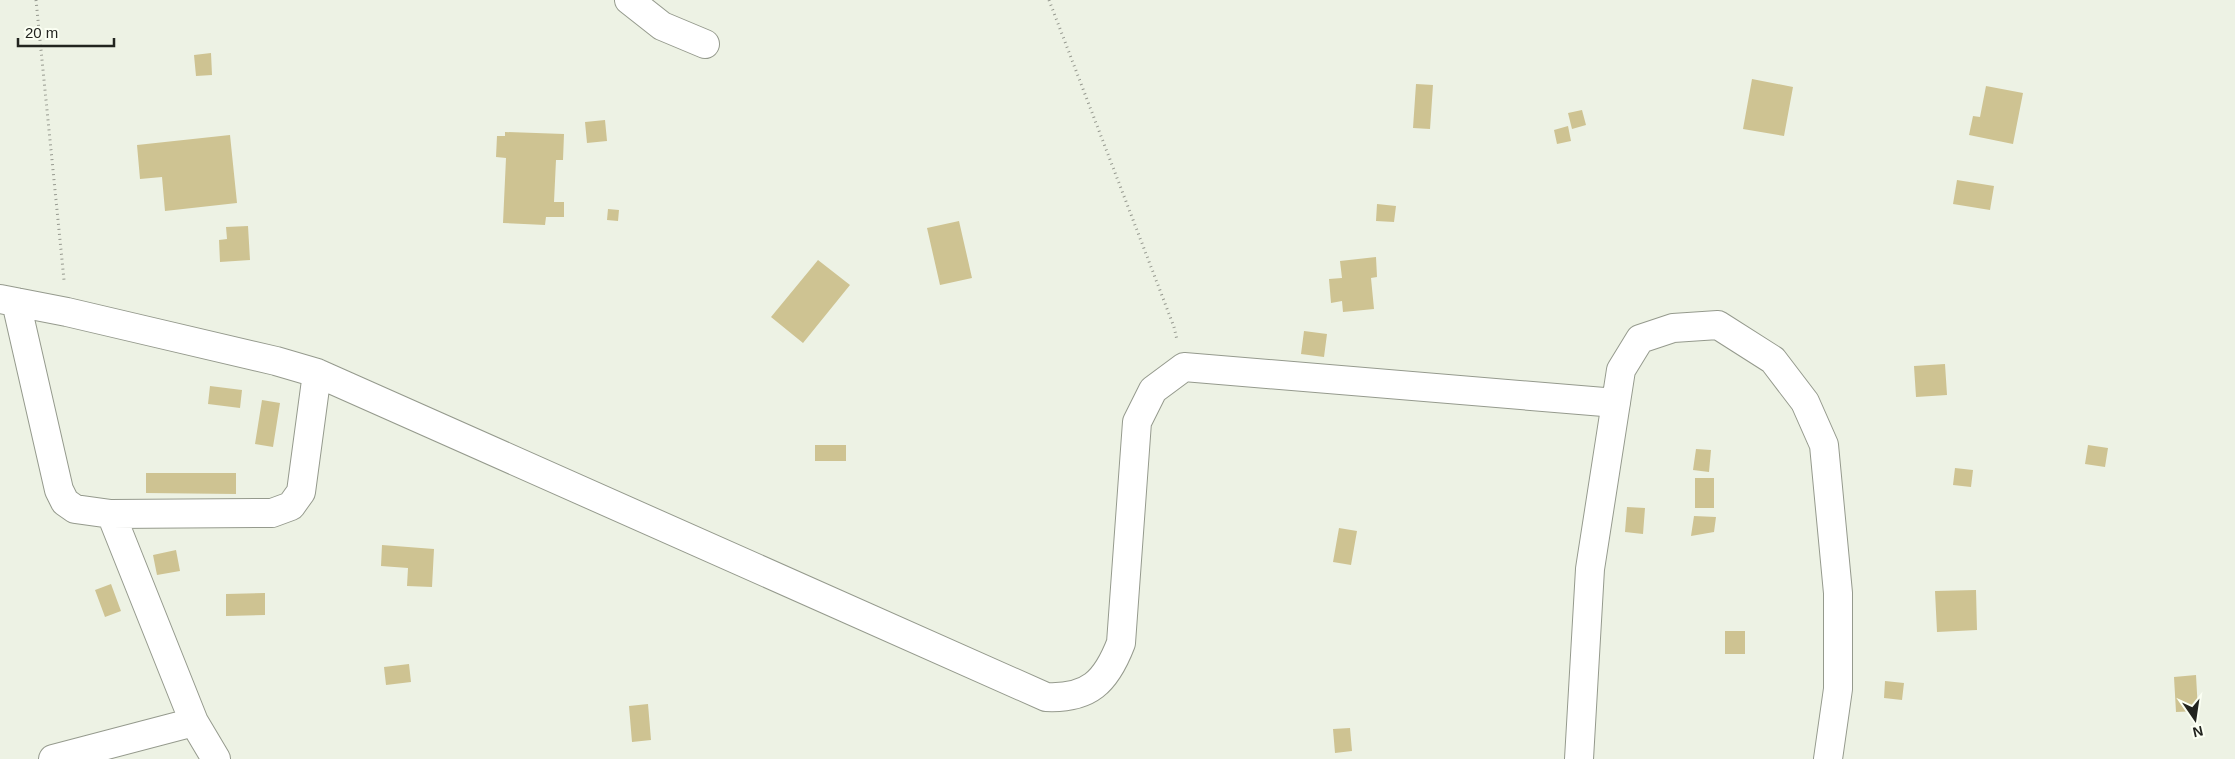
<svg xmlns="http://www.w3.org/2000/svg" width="2235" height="759" font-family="Helvetica,sans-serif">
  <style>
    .building { fill: #cec392 }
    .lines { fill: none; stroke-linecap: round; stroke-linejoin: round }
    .minor-casing { stroke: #959a8d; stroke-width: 30 }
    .path { stroke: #96998f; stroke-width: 3; stroke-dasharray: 1 4; stroke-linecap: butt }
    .minor { stroke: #fff; stroke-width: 28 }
  </style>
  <rect width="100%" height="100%" fill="#edf2e4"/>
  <path class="building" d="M211,53L212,75L196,76L194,55Z
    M1752,79L1793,87L1784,136L1743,129Z
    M1416,84L1433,85L1430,129L1413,128Z
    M1986,86L2023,93L2013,144L1969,135L1973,116L1980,117Z
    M1582,110L1586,125L1572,129L1568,113Z
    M605,120L607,141L587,143L585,122Z
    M1568,126L1571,141L1557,144L1554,130Z
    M505,132L564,134L563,160H556L554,202H564V217H546L545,225L503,223L506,158L496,157L497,136H505Z
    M230,135L237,203L165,211L162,177L140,179L137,145Z
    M1957,180L1994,186L1990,210L1953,204Z
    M1377,204L1396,206L1394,222L1376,221Z
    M608,209L619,210L618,221L607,220Z
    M959,221L972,278L940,285L927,228Z
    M248,226L250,260L220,262L219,240L227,239L226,227Z
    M1376,257L1377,277L1371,278L1374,309L1343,312L1342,301L1331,303L1329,279L1342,278L1340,261Z
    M818,260L850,285L803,343L771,317Z
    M1304,331L1327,334L1324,357L1301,354Z
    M1945,364L1947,395L1916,397L1914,366Z
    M210,386L242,390L240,408L208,404Z
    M262,400L280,403L273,447L255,444Z
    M815,445H846V461H815Z
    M2088,445L2108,448L2105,467L2085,464Z
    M1696,449L1711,450L1709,472L1693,470Z
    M1955,468L1973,470L1971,487L1953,485Z
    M146,473H236V494L146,493Z
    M1695,478H1714V508H1695Z
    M1627,507L1645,508L1643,534L1625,532Z
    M1694,516L1716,517L1714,532L1691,536Z
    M1339,528L1357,531L1351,565L1333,562Z
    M382,545L434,549L432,587L407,586L408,568L381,566Z
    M176,550L180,571L157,575L153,555Z
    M111,584L121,611L105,617L95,590Z
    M1976,590L1977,630L1937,632L1935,591Z
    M265,593V615L226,616V594Z
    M1725,631H1745V654H1725Z
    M409,664L411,682L386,685L384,667Z
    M2196,675L2198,711L2176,712L2174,677Z
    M1885,681L1904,683L1902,700L1884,698Z
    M648,704L651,740L632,742L629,706Z
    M1350,728L1352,751L1335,753L1333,729Z"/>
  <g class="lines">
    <g class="minor-casing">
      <path id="minor" d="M629,0L662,26L705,44
        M0,299L67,312L276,361L317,373L1046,697C1089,699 1106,682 1121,643L1137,422L1153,390L1184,367L1616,403
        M16,302L59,490L65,502L75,509L111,514L272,513L291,506L301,492L317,373
        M111,514L194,722L216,759
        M53,759L194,722
        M1579,759L1590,569L1621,370L1640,339L1673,328L1718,325L1773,360L1805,402L1824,445L1838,593V689L1828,759"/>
    </g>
    <path class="path" d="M36,0L64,280
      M1049,0L1174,327L1177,340"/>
    <use href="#minor" class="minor"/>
  </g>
  <g transform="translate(2195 719) rotate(167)" stroke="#fbfff3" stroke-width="4" paint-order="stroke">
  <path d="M0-4L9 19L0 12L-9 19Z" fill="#22241f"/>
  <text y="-8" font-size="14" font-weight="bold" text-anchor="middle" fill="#22241f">N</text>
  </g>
  <path d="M18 38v8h96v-8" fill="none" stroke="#22241f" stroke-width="2.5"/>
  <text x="25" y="38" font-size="15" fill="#22241f" stroke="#fbfff3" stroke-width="4" paint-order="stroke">20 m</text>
</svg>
